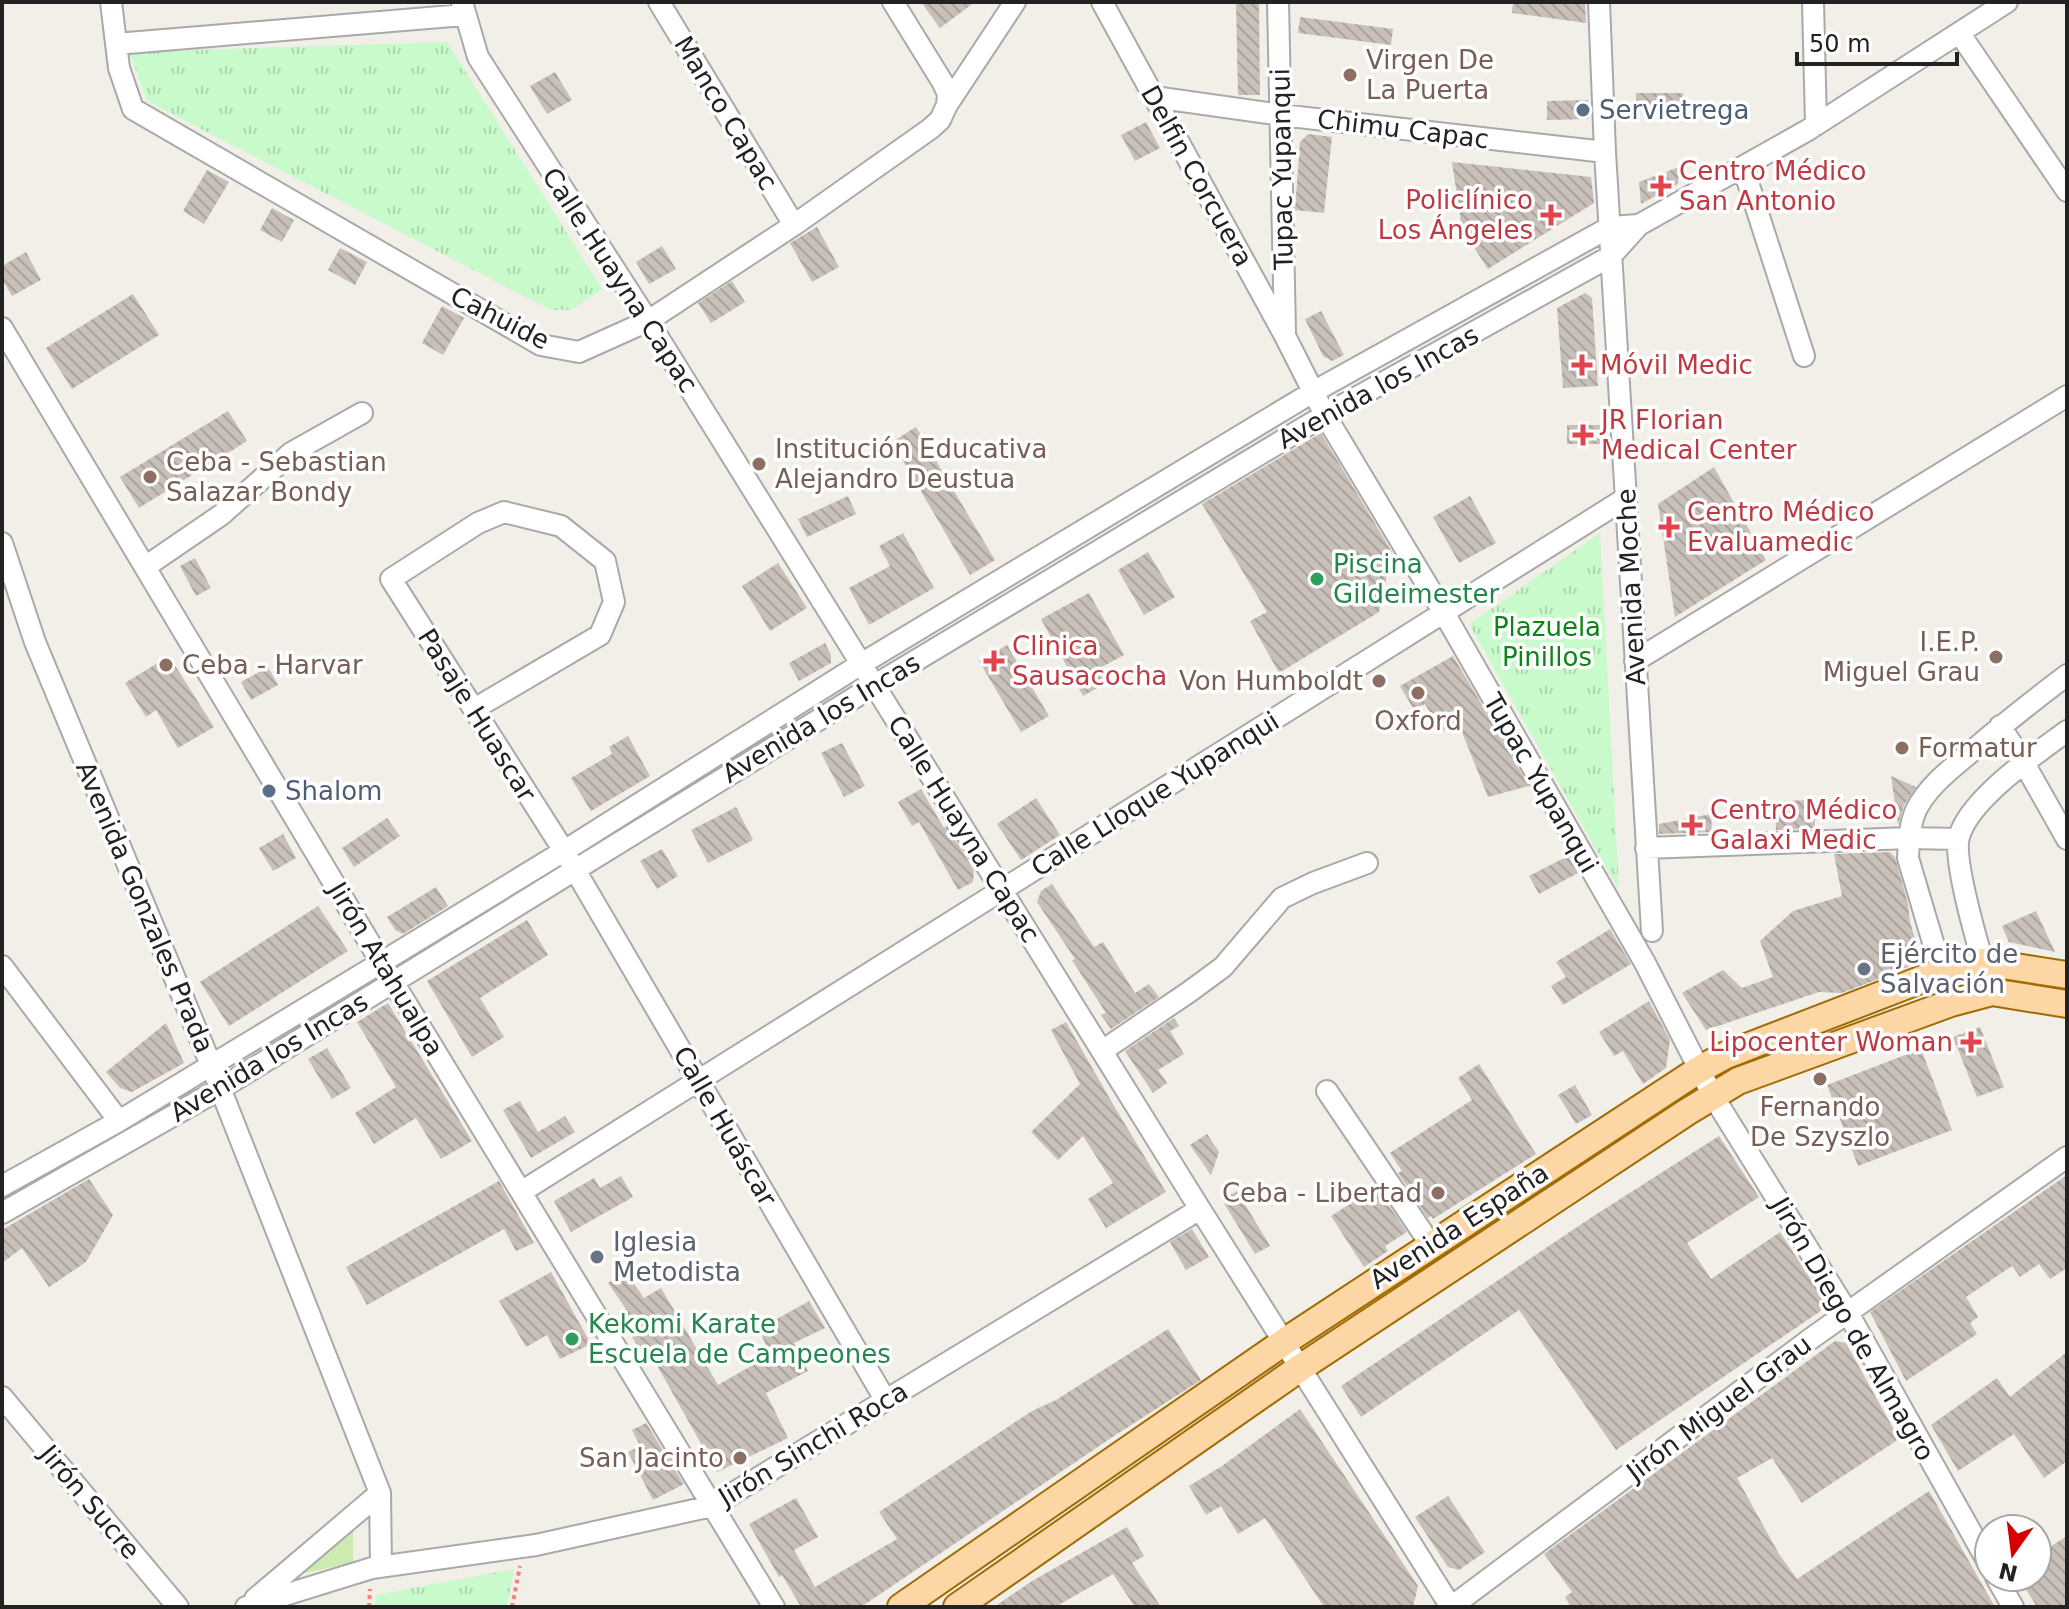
<svg xmlns="http://www.w3.org/2000/svg" width="2069" height="1609" font-family="'DejaVu Sans',sans-serif">
  <style>
    .park { fill: url(#park-tufts) }
    .garden { fill: #cdebb0 }
    .building { fill: url(#building-back-hatch) }
    .lines { fill: none; stroke-linecap: round; stroke-linejoin: round }
    .minor-casing { stroke: #a9a9a9; stroke-width: 24 }
    .major-casing { stroke: #a06b00; stroke-width: 30 }
    .path { stroke: #fa8072; stroke-width: 4; stroke-dasharray: 4 4; stroke-linecap: butt }
    .minor { stroke: #fff; stroke-width: 20 }
    .major { stroke: #fcd6a4; stroke-width: 26 }
    .education-dot { fill: #8d6e63; stroke: #fff; stroke-width: 3 }
    .service-dot { fill: #5c6f8a; stroke: #fff; stroke-width: 3 }
    .health-dot { fill: #e0444e; stroke: #fff; stroke-width: 3 }
    .leisure-dot { fill: #2e9e5b; stroke: #fff; stroke-width: 3 }
    .worship-dot { fill: #6b7280; stroke: #fff; stroke-width: 3 }
    .labels { text-anchor: middle; dominant-baseline: central; stroke-width: 7; stroke-linejoin: round; paint-order: stroke }
    .education-label { font-size: 26px; fill: #785e54; stroke: #fff; text-anchor: start }
    .service-label { font-size: 26px; fill: #4e5e75; stroke: #fff; text-anchor: start }
    .street-label { font-size: 26px; fill: #222; stroke: #fff }
    .health-label { font-size: 26px; fill: #be3a42; stroke: #fff; text-anchor: start }
    .leisure-label { font-size: 26px; fill: #27864d; stroke: #fff; text-anchor: start }
    .park-label { font-size: 26px; fill: #0c8416; stroke: #fff }
    .worship-label { font-size: 26px; fill: #5b616d; stroke: #fff; text-anchor: start }
  </style>
  <defs>
    <pattern id="park-tufts" width="24" height="20" patternUnits="userSpaceOnUse" patternTransform="scale(2)"><rect width="24" height="20" fill="#c8facc"/><path d="M3 7l-1-3M5 7V3M7 7l1-3M15 17l-1-3M17 17v-4M19 17l1-3" fill="none" stroke="#acd6af"/></pattern>
    <pattern id="building-back-hatch" width="6" height="6" patternUnits="userSpaceOnUse" patternTransform="scale(2)"><rect width="6" height="6" fill="#c7bfb8"/><path d="M-1 5l2 2M0 0l6 6M5-1l2 2" fill="none" stroke="#aba49e"/></pattern>
  </defs>
  <rect width="100%" height="100%" fill="#f2efe9"/>
  <path class="park" d="M447,42L602,289L571,310H551L147,101L129,52Z
    M1600,533L1619,890L1469,624Z
    M514,1569L507,1607H375L376,1595Z"/>
  <path class="garden" d="M353,1530V1563L300,1574Z"/>
  <path class="building" d="M921,2H975L940,28Z
    M1236,2H1259L1260,95H1238Z
    M1513,2H1585L1586,23L1512,13Z
    M1300,17L1393,29L1391,45L1298,33Z
    M555,72L572,100L547,114L530,86Z
    M1636,93H1683V110H1636Z
    M1588,100L1589,119L1547,120V101Z
    M1146,122L1160,148L1135,161L1121,135Z
    M1308,134L1332,137L1324,213L1295,210L1300,142Z
    M1452,162L1591,177L1594,203L1488,269L1462,229Z
    M1679,167L1678,184L1641,204L1639,182Z
    M207,170L229,182L204,224L183,211Z
    M272,208L294,220L282,242L260,230Z
    M817,227L839,267L812,282L790,243Z
    M662,246L676,269L649,284L636,262Z
    M340,248L367,262L355,285L328,270Z
    M26,252L41,280L12,296L2,279V266Z
    M732,281L745,302L711,323L698,303Z
    M1585,293L1592,298L1598,386L1563,388L1557,308Z
    M133,294L159,335L72,389L46,348Z
    M442,306L464,318L443,355L422,343Z
    M1321,311L1344,355L1332,361L1323,356L1305,319Z
    M228,411L247,441L139,508L120,477Z
    M1567,425H1600V444H1567Z
    M916,427L995,560L970,575L892,442Z
    M1321,433L1392,552L1379,612L1279,673L1250,621L1267,612L1202,504Z
    M1714,467L1766,560L1675,617L1658,504Z
    M848,496L856,514L807,537L798,519Z
    M1470,496L1496,543L1459,563L1433,517Z
    M903,533L934,588L869,625L849,588L890,566L879,546Z
    M1148,552L1175,597L1144,615L1118,570Z
    M195,558L211,588L196,596L180,566Z
    M778,563L807,608L770,631L742,586Z
    M1089,593L1124,655L1100,668L1106,683L1083,696L1041,619Z
    M825,643L831,655V663L799,681L789,663Z
    M1007,645L1049,716L1021,732L979,661Z
    M169,656L214,727L178,748L156,710L146,717L125,683Z
    M1453,656L1472,688L1529,786L1488,797L1458,722L1442,732L1425,704L1414,710L1400,686Z
    M268,667L278,685L251,700L241,682Z
    M628,736L650,776L591,811L571,778L612,754L609,747Z
    M842,743L865,786L844,797L821,753Z
    M1891,776L1916,787L1904,805L1898,825Z
    M921,789L944,828L947,826L974,870L973,882L958,890L919,822L912,826L898,802Z
    M1036,798L1060,835L1021,860L997,824Z
    M1814,800L1815,828L1776,830L1775,801Z
    M736,807L753,840L708,863L691,830Z
    M1711,814L1712,832L1659,834V824Z
    M387,818L400,836L354,867L342,848Z
    M283,834L296,858L273,871L259,848Z
    M662,849L678,876L657,889L640,861Z
    M1890,852L1895,857L1908,904L1910,922L1922,962L1885,975L1886,976L1842,993L1819,992L1706,1030L1682,993L1723,970L1742,988L1773,977L1760,941L1793,911L1842,896L1834,854Z
    M1568,856L1578,873L1539,894L1529,876Z
    M1052,884L1094,947L1103,942L1135,993L1149,984L1159,997L1111,1029L1101,1015L1106,1013L1072,960L1075,959L1037,902L1041,891Z
    M436,887L448,906L403,934L395,930L387,917Z
    M318,906L348,951L229,1026L200,982Z
    M2036,911L2055,952L2009,942L2002,926Z
    M527,920L548,955L480,998L504,1037L472,1057L427,981Z
    M1610,929L1631,964L1563,1005L1551,986L1566,977L1556,962Z
    M1649,1001L1670,1040L1666,1068L1643,1084L1623,1051L1614,1056L1599,1032Z
    M388,1003L472,1141L441,1159L416,1118L374,1144L355,1113L396,1087L357,1022Z
    M1174,1018L1179,1026L1170,1031L1184,1054L1158,1070L1167,1083L1153,1093L1125,1051Z
    M1066,1022L1114,1106L1166,1192L1106,1228L1088,1199L1113,1183L1083,1136L1058,1160L1031,1132L1080,1084L1051,1030Z
    M166,1023L184,1063L132,1092L120,1088L106,1072Z
    M1980,1027L2004,1087L1977,1097L1953,1037Z
    M327,1048L351,1088L332,1099L308,1059Z
    M1921,1049L1952,1130L1858,1166L1827,1085Z
    M1479,1064L1536,1154L1433,1219L1431,1216L1428,1218L1398,1173L1402,1171L1390,1153L1472,1100L1458,1078Z
    M1575,1085L1592,1115L1576,1124L1558,1095Z
    M520,1101L538,1132L565,1116L575,1132L531,1158L503,1110Z
    M1207,1134L1219,1152L1211,1175L1190,1145Z
    M1719,1136L1759,1197L1687,1243L1711,1279L1780,1232L1828,1306L1616,1450L1519,1310L1361,1417L1341,1386L1592,1217Z
    M2067,1175V1268L2050,1279L2039,1264L2020,1277L2012,1266L1966,1297L1978,1317L1970,1323L1977,1334L1906,1381L1870,1312Z
    M621,1176L633,1197L571,1232L554,1201L594,1178L600,1188Z
    M89,1179L113,1215L86,1262L49,1287L22,1248L2,1263V1230Z
    M499,1181L534,1243L516,1251L504,1229L367,1305L346,1267Z
    M1376,1187L1407,1232L1385,1246L1388,1251L1364,1267L1331,1216Z
    M1237,1191L1270,1246L1255,1254L1222,1200Z
    M1192,1229L1209,1257L1186,1270L1170,1242Z
    M551,1272L591,1344L560,1359L547,1335L526,1347L499,1301Z
    M626,1272L644,1298L661,1288L718,1385L770,1355L759,1329L809,1301L825,1328L794,1343L808,1371L766,1393L788,1438L717,1472L650,1353L644,1357L618,1313L626,1309L608,1283Z
    M1168,1329L1201,1380L1111,1438L861,1607H801L782,1575L779,1577L749,1524L796,1498L818,1537L794,1550L815,1587L897,1539L879,1512L1032,1411L1056,1400Z
    M1835,1341L1846,1343L1899,1439L1802,1503L1772,1458L1737,1478L1779,1554L1797,1579L1929,1491L1995,1607H1571L1565,1597L1572,1592L1544,1554Z
    M2067,1352V1461L2044,1478L2014,1434L1958,1471L1931,1425L1997,1378L2010,1397Z
    M1300,1409L1418,1586L1413,1607H1324L1265,1518L1238,1534L1221,1506L1206,1515L1189,1486L1222,1466Z
    M646,1423L684,1484L653,1500L628,1452L640,1446L632,1430Z
    M1448,1496L1485,1552L1459,1570L1448,1567L1415,1517Z
    M1127,1527L1144,1556L1132,1563L1161,1607H1135L1113,1574L1055,1607H994L1032,1581Z
    M2067,1536V1607H2037L2018,1577H2037V1555Z"/>
  <g class="lines">
    <g class="minor-casing">
      <path id="minor" d="M111,2L119,68L133,109L541,345L579,352L648,321L794,225L930,129L940,120L947,105L1015,2
        M462,2L478,57L648,321L1200,1209L1451,1607
        M659,2L794,225
        M893,2L943,83L948,94L947,105
        M1102,2L1285,336L1325,415L1444,613L1645,963L1713,1096L1848,1313L1989,1564
        M1278,2L1285,332
        M1599,2L1605,152L1652,931
        M1813,2L1816,125
        M1960,34L2067,191
        M116,44L464,15
        M1154,97L1281,115L1605,152
        M1743,167L1804,356
        M2,328L393,982L774,1607
        M2,543L35,642L211,1065L380,1493L381,1567
        M145,567L221,515L291,453L362,413
        M1635,661L2067,396
        M474,709L600,635L614,602L605,561L561,526L504,512L478,523L391,579L564,851L886,1401
        M2000,726L2024,763L2067,839
        M1646,848L1909,838L1958,839
        M2,966L119,1121
        M1992,992C1983,963 1952,861 1959,837C1969,799 2036,754 2067,731
        M1951,1003L1908,858C1909,842 1909,826 1916,810C1928,786 1951,769 1971,752C2002,725 2034,700 2067,675
        M1102,1051L1189,992L1223,967L1282,898L1313,883L1367,863
        M1327,1091L1431,1245
        M2,1186L119,1121L382,962L564,851L861,664L1313,392L1610,227L1639,225
        M521,1192L1626,498
        M2,1213L220,1089L875,685L1325,415L1611,256L1639,225L1808,130L2007,2
        M2,1397L178,1607
        M1996,1577L2013,1607
        M255,1599L380,1493
        M246,1607L372,1568L536,1545L712,1506L1200,1209
        M1451,1607L1809,1340L2067,1157"/>
    </g>
    <g class="major-casing">
      <path id="major" d="M901,1607L1284,1342L1700,1069L1726,1055L1941,972L1983,962L2067,975
        M957,1607L1300,1368L1687,1112L1738,1081L1951,1003L1992,992L2067,1004"/>
    </g>
    <path class="path" d="M369,1607L370,1589
      M512,1607L520,1566"/>
    <use href="#minor" class="minor"/>
    <use href="#major" class="major"/>
  </g>
  <g class="education-dot">
    <circle cx="1350" cy="75" r="8"/>
    <circle cx="759" cy="464" r="8"/>
    <circle cx="150" cy="477" r="8"/>
    <circle cx="1996" cy="657" r="8"/>
    <circle cx="166" cy="665" r="8"/>
    <circle cx="1379" cy="681" r="8"/>
    <circle cx="1418" cy="693" r="8"/>
    <circle cx="1902" cy="748" r="8"/>
    <circle cx="1820" cy="1079" r="8"/>
    <circle cx="1438" cy="1193" r="8"/>
    <circle cx="740" cy="1458" r="8"/>
  </g>
  <g class="service-dot">
    <circle cx="1583" cy="110" r="8"/>
    <circle cx="269" cy="791" r="8"/>
  </g>
  <g class="health-dot">
    <path d="M1657 174h8v8h8v8h-8v8h-8v-8h-8v-8h8z"/>
    <path d="M1547 203h8v8h8v8h-8v8h-8v-8h-8v-8h8z"/>
    <path d="M1578 353h8v8h8v8h-8v8h-8v-8h-8v-8h8z"/>
    <path d="M1579 423h8v8h8v8h-8v8h-8v-8h-8v-8h8z"/>
    <path d="M1665 515h8v8h8v8h-8v8h-8v-8h-8v-8h8z"/>
    <path d="M990 649h8v8h8v8h-8v8h-8v-8h-8v-8h8z"/>
    <path d="M1688 813h8v8h8v8h-8v8h-8v-8h-8v-8h8z"/>
    <path d="M1967 1030h8v8h8v8h-8v8h-8v-8h-8v-8h8z"/>
  </g>
  <g class="leisure-dot">
    <circle cx="1317" cy="579" r="8"/>
    <circle cx="572" cy="1339" r="8"/>
  </g>
  <g class="worship-dot">
    <circle cx="1864" cy="969" r="8"/>
    <circle cx="597" cy="1257" r="8"/>
  </g>
  <g class="labels">
    <g class="education-label">
      <text x="1366" y="60">Virgen De<tspan x="1366" dy="30">La Puerta</tspan></text>
      <text x="775" y="449">Institución Educativa<tspan x="775" dy="30">Alejandro Deustua</tspan></text>
      <text x="166" y="462">Ceba - Sebastian<tspan x="166" dy="30">Salazar Bondy</tspan></text>
      <text x="1980" y="642" text-anchor="end">I.E.P.<tspan x="1980" dy="30">Miguel Grau</tspan></text>
      <text x="182" y="665">Ceba - Harvar</text>
      <text x="1363" y="681" text-anchor="end">Von Humboldt</text>
      <text x="1418" y="721" text-anchor="middle">Oxford</text>
      <text x="1918" y="748">Formatur</text>
      <text x="1820" y="1107" text-anchor="middle">Fernando<tspan x="1820" dy="30">De Szyszlo</tspan></text>
      <text x="1422" y="1193" text-anchor="end">Ceba - Libertad</text>
      <text x="724" y="1458" text-anchor="end">San Jacinto</text>
    </g>
    <g class="service-label">
      <text x="1599" y="110">Servietrega</text>
      <text x="285" y="791">Shalom</text>
    </g>
    <g class="street-label">
      <text transform="translate(726 113) rotate(59)">Manco Capac</text>
      <text transform="translate(1403 129) rotate(7)">Chimu Capac</text>
      <text transform="translate(1282 169) rotate(-91)">Tupac Yupanqui</text>
      <text transform="translate(1197 176) rotate(61)">Delfin Corcuera</text>
      <text transform="translate(620 280) rotate(57)">Calle Huayna Capac</text>
      <text transform="translate(500 318) rotate(27)">Cahuide</text>
      <text transform="translate(1378 387) rotate(-29)">Avenida los Incas</text>
      <text transform="translate(1631 587) rotate(-93)">Avenida Moche</text>
      <text transform="translate(477 715) rotate(58)">Pasaje Huascar</text>
      <text transform="translate(821 718) rotate(-31)">Avenida los Incas</text>
      <text transform="translate(1541 783) rotate(60)">Tupac Yupanqui</text>
      <text transform="translate(1155 794) rotate(-32)">Calle Lloque Yupanqui</text>
      <text transform="translate(964 829) rotate(58)">Calle Huayna Capac</text>
      <text transform="translate(145 907) rotate(67)">Avenida Gonzales Prada</text>
      <text transform="translate(386 969) rotate(59)">Jirón Atahualpa</text>
      <text transform="translate(269 1057) rotate(-31)">Avenida los Incas</text>
      <text transform="translate(725 1126) rotate(60)">Calle Huáscar</text>
      <text transform="translate(1459 1226) rotate(-33)">Avenida España</text>
      <text transform="translate(1853 1329) rotate(60)">Jirón Diego de Almagro</text>
      <text transform="translate(1719 1408) rotate(-37)">Jirón Miguel Grau</text>
      <text transform="translate(813 1444) rotate(-31)">Jirón Sinchi Roca</text>
      <text transform="translate(90 1502) rotate(50)">Jirón Sucre</text>
    </g>
    <g class="health-label">
      <text x="1679" y="171">Centro Médico<tspan x="1679" dy="30">San Antonio</tspan></text>
      <text x="1533" y="200" text-anchor="end">Policlínico<tspan x="1533" dy="30">Los Ángeles</tspan></text>
      <text x="1600" y="365">Móvil Medic</text>
      <text x="1601" y="420">JR Florian<tspan x="1601" dy="30">Medical Center</tspan></text>
      <text x="1687" y="512">Centro Médico<tspan x="1687" dy="30">Evaluamedic</tspan></text>
      <text x="1012" y="646">Clinica<tspan x="1012" dy="30">Sausacocha</tspan></text>
      <text x="1710" y="810">Centro Médico<tspan x="1710" dy="30">Galaxi Medic</tspan></text>
      <text x="1953" y="1042" text-anchor="end">Lipocenter Woman</text>
    </g>
    <g class="leisure-label">
      <text x="1333" y="564">Piscina<tspan x="1333" dy="30">Gildeimester</tspan></text>
      <text x="588" y="1324">Kekomi Karate<tspan x="588" dy="30">Escuela de Campeones</tspan></text>
    </g>
    <g class="park-label">
      <text x="1547" y="627">Plazuela<tspan x="1547" dy="30">Pinillos</tspan></text>
    </g>
    <g class="worship-label">
      <text x="1880" y="954">Ejército de<tspan x="1880" dy="30">Salvación</tspan></text>
      <text x="613" y="1242">Iglesia<tspan x="613" dy="30">Metodista</tspan></text>
    </g>
  </g>
  <rect width="2069" height="1609" fill="none" stroke="#222222" stroke-width="8"/>
  <g transform="translate(2013 1553) rotate(194)"><circle r="38" fill="#ffffff" stroke="#a7a7a7" stroke-width="2"/>
  <path d="M0-6L14 30L0 20L-14 30Z" fill="#d40000"/>
  <text y="-12" font-size="22" font-weight="bold" text-anchor="middle" fill="#222222">N</text>
  </g>
  <path d="M1797 52v12h160v-12" fill="none" stroke="#222222" stroke-width="4"/>
  <text x="1809" y="52" font-size="24" fill="#222222" stroke="#ffffff" stroke-width="6" paint-order="stroke">50 m</text>
</svg>
